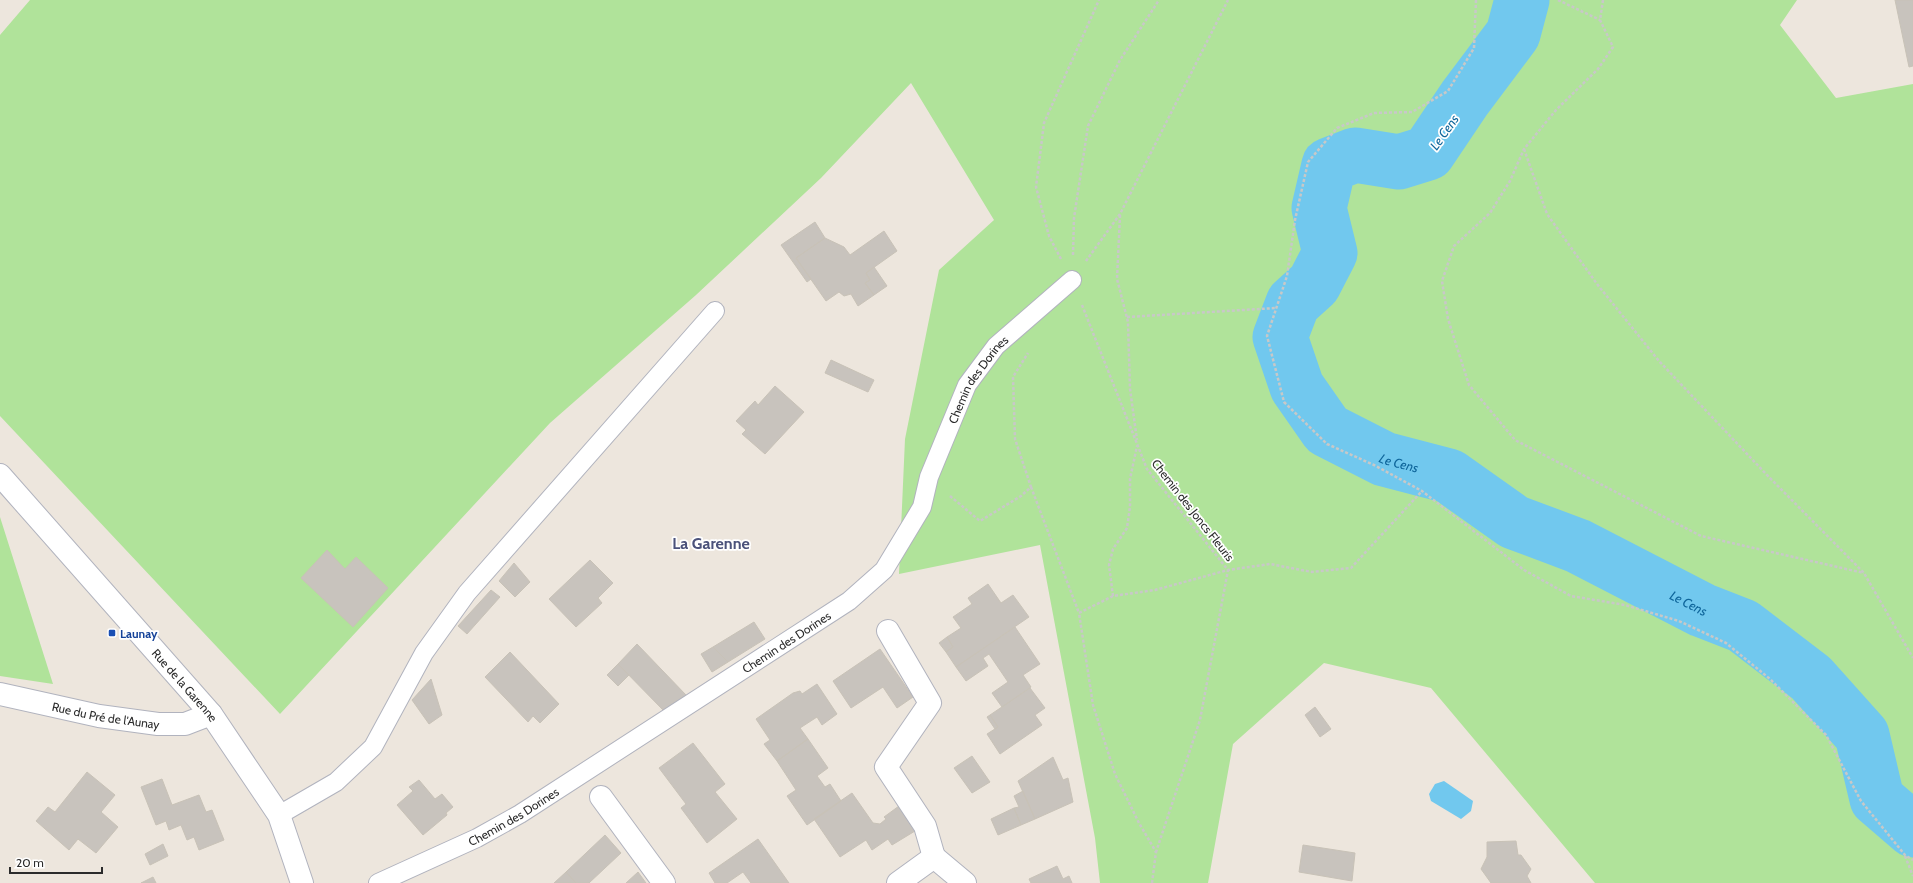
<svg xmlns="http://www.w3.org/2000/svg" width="1913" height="883" font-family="Cabin,sans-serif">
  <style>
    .green { fill: #b0e39a }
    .water { fill: #71c8ee }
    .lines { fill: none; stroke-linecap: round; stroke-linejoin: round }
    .river { stroke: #71c8ee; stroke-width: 55 }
    .building { fill: #c8c3bd; stroke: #c8c2b7 }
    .lane-casing { stroke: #b1b3be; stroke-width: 20 }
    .street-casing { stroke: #b1b3be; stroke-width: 24 }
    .path { stroke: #c8c8c8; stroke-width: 2.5; stroke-dasharray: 3 2; stroke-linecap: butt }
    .lane { stroke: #fff; stroke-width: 18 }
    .street { stroke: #fff; stroke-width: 22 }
    .transit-dot { fill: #1a4fb4; stroke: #fff; stroke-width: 1.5 }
    .labels { text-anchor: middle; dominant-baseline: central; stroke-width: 3.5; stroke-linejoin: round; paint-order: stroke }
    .street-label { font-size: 12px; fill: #2b2b2b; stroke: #fff }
    .transit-label { font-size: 12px; font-weight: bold; fill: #164399; stroke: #fff; text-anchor: start }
    .water-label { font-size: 13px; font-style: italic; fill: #0f669b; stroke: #fff }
    .district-label { font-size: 16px; font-weight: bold; fill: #4b527b; stroke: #fff }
  </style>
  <rect width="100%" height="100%" fill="#ede6dd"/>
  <path class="green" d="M30,0H1797L1780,25L1836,98L1913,84V883H1595L1431,688L1324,663L1233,744L1208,883H1100L1095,838L1040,545L899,574L905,439L939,270L994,220L911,83L821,178L696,295L550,423L280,714L0,416V35Z
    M0,517L53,684L0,676Z"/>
  <path class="water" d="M1444,781L1473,801L1471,811L1461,819L1431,801L1429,794L1435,784Z"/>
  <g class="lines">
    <path class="river" id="s1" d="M1522,0L1513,34L1465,98L1428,153L1399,162L1355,155L1329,165L1319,208L1330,253L1314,284L1293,303L1280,337L1297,387L1327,430L1384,459L1449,476L1514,522L1578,546L1702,610L1743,626L1811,678L1862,735L1877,799L1913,830"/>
  </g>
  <path class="building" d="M1895,0H1913V66L1909,67Z
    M815,222L825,238L796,258L811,279L807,282L781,245Z
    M884,231L897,251L866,273L870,280L865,283L874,295L858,306L851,294L844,296L839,292L826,301L796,258L825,238L844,247L850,255Z
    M874,267L887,286L874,295L865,283L870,280L866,273Z
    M831,360L874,380L868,392L825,373Z
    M775,386L804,412L765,454L742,434L746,430L736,421L755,401L758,405Z
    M327,550L345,569L356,557L388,588L353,627L301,578Z
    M590,560L613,583L598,598L602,603L576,627L549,599Z
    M514,563L530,582L515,597L499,581Z
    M988,584L1001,603L1013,595L1029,617L956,667L946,652L953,647L947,637L961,628L953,617L972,604L968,598Z
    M491,590L500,597L467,634L458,626Z
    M754,622L765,639L728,662L713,647Z
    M1015,627L1040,664L1023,675L1031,687L1002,707L992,693L1008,682L989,654L983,658L988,666L966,681L956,667Z
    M947,637L953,647L946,652L939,643Z
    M637,644L686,695L663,710L618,664Z
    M713,647L728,662L712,672L701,654Z
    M880,649L913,697L897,708L883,687L851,708L833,681Z
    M510,652L559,704L540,723L533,716L528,722L485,677Z
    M618,664L629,675L618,686L607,675Z
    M431,679L442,715L429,724L412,700Z
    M817,684L837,714L822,725L817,717L800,728L808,739L777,761L764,744L770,740L756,719L793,693L800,691L802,694Z
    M1030,688L1045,708L1035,715L1042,725L1000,754L987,734L998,727L990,715Z
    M1315,707L1331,729L1320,737L1305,715Z
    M990,715L998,727L995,729L987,717Z
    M808,739L828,768L817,776L825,787L830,784L841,801L807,825L787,796L796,790L777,761Z
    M693,743L725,784L715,792L737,819L707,843L681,808L686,804L659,768Z
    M972,756L990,782L972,793L954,768Z
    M1053,757L1063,780L1068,778L1073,802L1035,819L1018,781Z
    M87,772L115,795L101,812L118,827L96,853L78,839L69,850L36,821L48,807L55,812Z
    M162,779L172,805L199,795L206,812L212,810L224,840L199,850L194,837L187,840L181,825L169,830L166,821L156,825L141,787Z
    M419,780L435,799L442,794L453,807L446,813L447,815L423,835L397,805L413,791L409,787Z
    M1023,791L1035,819L1021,825L1014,808L1019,807L1014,796Z
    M852,793L873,823L880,824L886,819L884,817L899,806L915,831L892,845L888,839L872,850L866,840L840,857L814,819Z
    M1014,808L1021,825L998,835L991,819Z
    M605,835L621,853L589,883H576L566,872Z
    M758,839L789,883H751L743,872L727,883H715L709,873Z
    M1516,841L1518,855H1521L1531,869L1527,876L1531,883H1491L1481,869L1487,857V842Z
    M163,844L168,856L150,865L145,854Z
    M1303,845L1355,853L1352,881L1299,872Z
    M1057,866L1063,879L1069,876L1072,883H1031L1029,879Z
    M566,872L576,883H554Z
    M638,872L646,883H626Z
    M153,877L156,883H141Z"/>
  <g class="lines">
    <g class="lane-casing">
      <g id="lane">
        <path d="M279,815L336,782L373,747L424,653L467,593L715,311"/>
        <path id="s2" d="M378,883L477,838L520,814L849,601L884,570L922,507L929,477L967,385L996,346L1072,280"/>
      </g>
    </g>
    <g class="street-casing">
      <g id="street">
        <path id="s3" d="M0,475L211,714L279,815L302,883"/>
        <path d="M888,631L930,703L886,767L925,826L934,857"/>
        <path id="s4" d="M0,694L99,716L158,724H185L211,714"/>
        <path d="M601,797L664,883"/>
        <path d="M934,857L965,883"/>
        <path d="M898,883L934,857"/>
      </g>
    </g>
    <path class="path" d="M1476,0L1474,48L1448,91L1412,112L1374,113L1337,128L1308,162L1295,220L1287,276L1267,336L1284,402L1327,444L1374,465L1422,491L1524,570L1571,596L1625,605L1679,621L1726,643L1770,679L1826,735L1861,801L1905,855L1913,860
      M1558,0L1600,20
      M1603,0L1600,20L1613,47L1598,69L1556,110L1524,149L1510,181L1490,213L1454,246L1442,281L1448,319L1469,385L1515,440L1701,536L1864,573
      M1524,149L1547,214L1597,284L1659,361L1766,474L1864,573L1913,658
      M1120,215L1117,279L1128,322L1130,389L1137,440
      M1073,255L1074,218L1088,126L1120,60L1159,0
      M1061,259L1049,236L1036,187L1044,123L1099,0
      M1086,261L1120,214L1228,0
      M1082,305L1147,469L1228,570L1200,720L1156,852
      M1127,317L1276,308
      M1031,487L1079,613
      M950,496L980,521L1021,496L1031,487L1015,439L1013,377L1028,353
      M1113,596L1109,565L1113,549L1127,528L1130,507V479L1137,446
      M1905,856L1913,876
      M1152,883L1156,852L1139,823L1115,774L1093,705L1079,613L1113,596L1155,590L1228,570L1270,564L1312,572L1351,568L1422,491"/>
    <use href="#lane" class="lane"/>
    <use href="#street" class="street"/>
  </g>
  <rect class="transit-dot" x="108" y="629" width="8" height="8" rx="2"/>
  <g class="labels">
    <g class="street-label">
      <text stroke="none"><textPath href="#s2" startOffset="811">Chemin des Dorines</textPath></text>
      <text transform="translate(1193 510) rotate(52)">Chemin des Joncs Fleuris</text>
      <text stroke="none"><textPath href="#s2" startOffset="475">Chemin des Dorines</textPath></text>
      <text stroke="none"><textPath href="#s3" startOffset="280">Rue de la Garenne</textPath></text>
      <text stroke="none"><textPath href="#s4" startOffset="108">Rue du Pré de l'Aunay</textPath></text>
      <text stroke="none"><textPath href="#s2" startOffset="151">Chemin des Dorines</textPath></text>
    </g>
    <g class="transit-label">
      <text x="120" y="633">Launay</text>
    </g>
    <g class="water-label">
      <text transform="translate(1444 132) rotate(-55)">Le Cens</text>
      <text stroke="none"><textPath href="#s1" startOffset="659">Le Cens</textPath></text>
      <text stroke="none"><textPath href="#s1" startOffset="983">Le Cens</textPath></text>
    </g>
    <g class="district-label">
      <text x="711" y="543">La Garenne</text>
    </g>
  </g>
  <path d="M10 867v6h92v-6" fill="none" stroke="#2b2b2b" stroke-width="2"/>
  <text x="16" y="867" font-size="12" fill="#2b2b2b" stroke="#ffffff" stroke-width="3" paint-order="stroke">20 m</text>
</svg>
